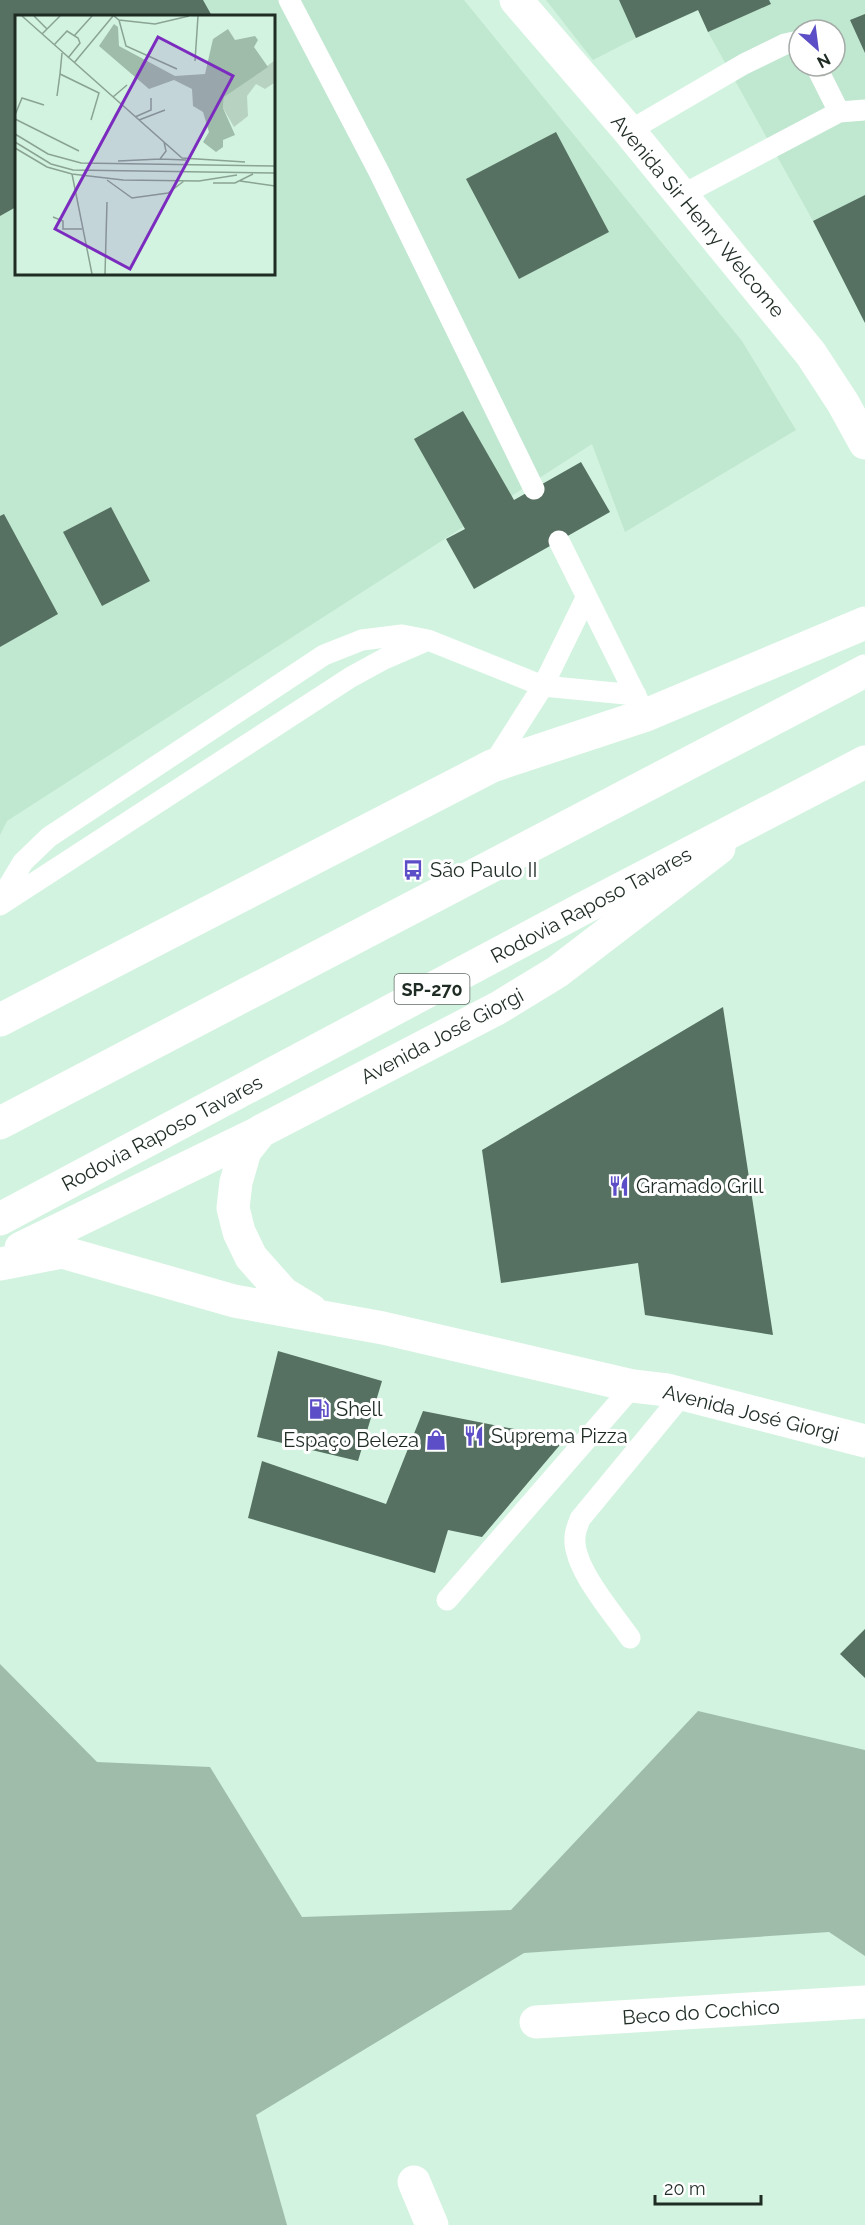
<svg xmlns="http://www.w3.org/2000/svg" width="865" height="2225" font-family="Raleway,sans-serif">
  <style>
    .built { fill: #c0e7d0; fill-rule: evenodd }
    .forest { fill: #9fbcab }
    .building { fill: #567161 }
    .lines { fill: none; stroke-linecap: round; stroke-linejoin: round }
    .lane { stroke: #fff; stroke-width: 21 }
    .street { stroke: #fff; stroke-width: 33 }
    .secondary { stroke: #fff; stroke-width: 33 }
    .highway { stroke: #fff; stroke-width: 33 }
    .labels { text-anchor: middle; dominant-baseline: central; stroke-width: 6; stroke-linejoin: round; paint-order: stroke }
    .shield { fill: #fff; stroke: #626b66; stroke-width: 1.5 }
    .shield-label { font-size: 18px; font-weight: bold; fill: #1f2c24 }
    .street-label { font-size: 20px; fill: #1f2c24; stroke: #fff }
    .poi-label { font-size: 20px; fill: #1f2c24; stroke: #fff; text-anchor: start }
    .inset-road { fill: none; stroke: #8aa394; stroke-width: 1.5 }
    .view { fill: #7b2cbf; fill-opacity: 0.15; stroke: #7b2cbf; stroke-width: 3 }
    .inset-edge { fill: none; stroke: #1f2c24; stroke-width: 3 }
  </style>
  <rect width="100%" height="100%" fill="#d2f3df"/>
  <path class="built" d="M0,0H464L742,341L796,430L625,532L592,444L7,821L0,835ZM16,16H273V273H16Z
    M546,0H865V323L813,221L708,32L699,10L636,38L593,60ZM799,30H835V66H799Z"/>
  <path class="forest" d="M0,1664L97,1762L210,1767L302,1917L511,1910L698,1711L865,1750V1956L829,1932L524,1953L256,2115L287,2225H0Z"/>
  <path class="building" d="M0,0H203L212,16H16V207L0,216Z
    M619,0H769L771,4L708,32L698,10L636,38Z
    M865,14V53L850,20Z
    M556,132L609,232L519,279L466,179Z
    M865,195V323L813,221Z
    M463,411L514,500L581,462L610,512L474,589L446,539L465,529L414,439Z
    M111,507L150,581L102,606L63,532Z
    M4,514L58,614L0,647V516Z
    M723,1007L773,1335L645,1315L638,1263L501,1283L482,1150Z
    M278,1351L382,1381L358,1461L257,1437Z
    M423,1411L565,1439L482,1537L448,1530L435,1573L248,1518L262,1461L386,1504Z
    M865,1629V1678L840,1654Z"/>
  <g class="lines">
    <path class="lane" d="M289,0L379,172L534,489
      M816,66L839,112L865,110
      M629,131L744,64L785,44L799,41
      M682,195L839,112
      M559,541L640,704
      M492,766L543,686L586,598
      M0,900L23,862L49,837L324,655L362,640L402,635L428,640L543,686L636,695
      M0,905L351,677L384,659L428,640
      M447,1600L633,1386
      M630,1638C613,1613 572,1567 575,1537C575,1531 578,1525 580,1519L683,1394"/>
    <path class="street" d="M516,0L629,131L811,354L843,403L865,443
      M536,2022L865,2002
      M414,2182L432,2225"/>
    <path class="secondary" d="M0,1020L492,766L646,715L865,623
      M21,1248L260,1132
      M0,1264L62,1252L234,1301L383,1328L633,1386L667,1390L865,1441
      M311,1310L283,1293L251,1257L239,1232L233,1208L236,1182L245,1151L261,1131L498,1008L557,972L719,848"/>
    <path class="highway" d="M0,1123L865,671
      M0,1219L582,909L865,762"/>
  </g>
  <defs>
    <g id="bus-bare" transform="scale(1.62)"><path d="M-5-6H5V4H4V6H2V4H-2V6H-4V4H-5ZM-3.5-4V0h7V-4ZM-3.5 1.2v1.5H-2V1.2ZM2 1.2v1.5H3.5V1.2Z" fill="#5c4ec6" stroke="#fff" stroke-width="2.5" paint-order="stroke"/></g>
    <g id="restaurant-bare" transform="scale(1.62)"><path d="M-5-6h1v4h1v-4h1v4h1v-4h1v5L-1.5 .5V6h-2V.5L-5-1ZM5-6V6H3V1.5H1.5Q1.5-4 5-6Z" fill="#5c4ec6" stroke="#fff" stroke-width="2.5" paint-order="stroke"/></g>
    <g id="fuel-bare" transform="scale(1.62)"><path d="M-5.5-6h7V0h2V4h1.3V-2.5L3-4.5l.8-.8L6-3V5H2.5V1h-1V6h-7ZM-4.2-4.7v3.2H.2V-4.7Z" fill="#5c4ec6" stroke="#fff" stroke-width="2.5" paint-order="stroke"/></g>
    <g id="shop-bare" transform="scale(1.62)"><path d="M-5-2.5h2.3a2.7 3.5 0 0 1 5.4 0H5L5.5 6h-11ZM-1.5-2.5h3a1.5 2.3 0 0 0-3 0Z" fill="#5c4ec6" stroke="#fff" stroke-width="2.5" paint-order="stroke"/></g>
  </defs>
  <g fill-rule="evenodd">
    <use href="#bus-bare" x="413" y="870"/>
    <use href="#restaurant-bare" x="619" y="1186"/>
    <use href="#fuel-bare" x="319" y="1409"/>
    <use href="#restaurant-bare" x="474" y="1436"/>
    <use href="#shop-bare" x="436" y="1440"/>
  </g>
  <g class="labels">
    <rect class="shield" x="394.5" y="974" width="75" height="30" rx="4.5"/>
    <g class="shield-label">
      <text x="432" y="989">SP-270</text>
    </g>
    <g class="street-label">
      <text transform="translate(698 216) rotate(50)">Avenida Sir Henry Welcome</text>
      <text transform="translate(591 905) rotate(-28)">Rodovia Raposo Tavares</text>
      <text transform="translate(442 1036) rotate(-28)">Avenida José Giorgi</text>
      <text transform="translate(162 1133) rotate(-28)">Rodovia Raposo Tavares</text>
      <text transform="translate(751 1413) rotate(14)">Avenida José Giorgi</text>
      <text transform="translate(701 2012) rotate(-4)">Beco do Cochico</text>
    </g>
    <g class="poi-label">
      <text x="430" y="870">São Paulo II</text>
      <text x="636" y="1186">Gramado Grill</text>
      <text x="336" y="1409">Shell</text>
      <text x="491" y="1436">Suprema Pizza</text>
      <text x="419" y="1440" text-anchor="end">Espaço Beleza</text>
    </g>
  </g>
  <g transform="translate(15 15)">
    <rect width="260" height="260" fill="#d2f3df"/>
    <path d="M259,46V68L250,74L241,69L232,81L233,101L219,112L208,93L209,82Z" fill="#b8d2c2"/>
    <path d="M99,9L103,12L104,31L160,61L190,59L198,24L213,14L220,25L240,21L243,25L239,32L253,52L209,82L208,93L220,120L208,125V132L201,137L188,127L194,117L188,97L178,91L177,74L159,65L134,74L84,31Z" fill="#9fbcab"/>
    <path class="inset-road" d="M7,1L167,143L230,147M19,1L32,14M99,1L104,5L140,9L174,1M104,5L111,31L162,54M27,19L45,1M59,21L77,1M39,30L52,16L63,23L65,28L53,43M180,46L183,1M59,48L98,1M45,59L47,38M42,81L45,59L84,78L76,105M98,82L112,70M0,100L7,83L29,90M120,102L136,95V83M0,104L64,136M124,105L150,95M0,119L33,139L66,148L260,151M0,127L36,149L58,155L260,158M0,133L32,152L57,159L108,165L184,166L222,160M145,144L171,145M103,146L145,144L151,136L149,127M57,159L77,259M92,165L117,183L153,178L169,166M225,166L260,171M198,168H220L238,159M38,202L48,206V214H67M90,259L92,187"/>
    <path class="view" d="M143,22L218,61L115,254L40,214Z"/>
    <rect width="260" height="260" class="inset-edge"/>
  </g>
  <g transform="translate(817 48) rotate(152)"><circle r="28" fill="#ffffff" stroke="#a5aba7" stroke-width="1.5"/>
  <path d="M0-4.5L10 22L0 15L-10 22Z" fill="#5c4ec6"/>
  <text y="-9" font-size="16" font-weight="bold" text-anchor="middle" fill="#1f2c24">N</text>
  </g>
  <path d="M655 2195v9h106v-9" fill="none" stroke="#1f2c24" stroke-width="3"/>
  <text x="664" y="2195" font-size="18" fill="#1f2c24" stroke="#ffffff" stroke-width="4.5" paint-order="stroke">20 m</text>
</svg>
